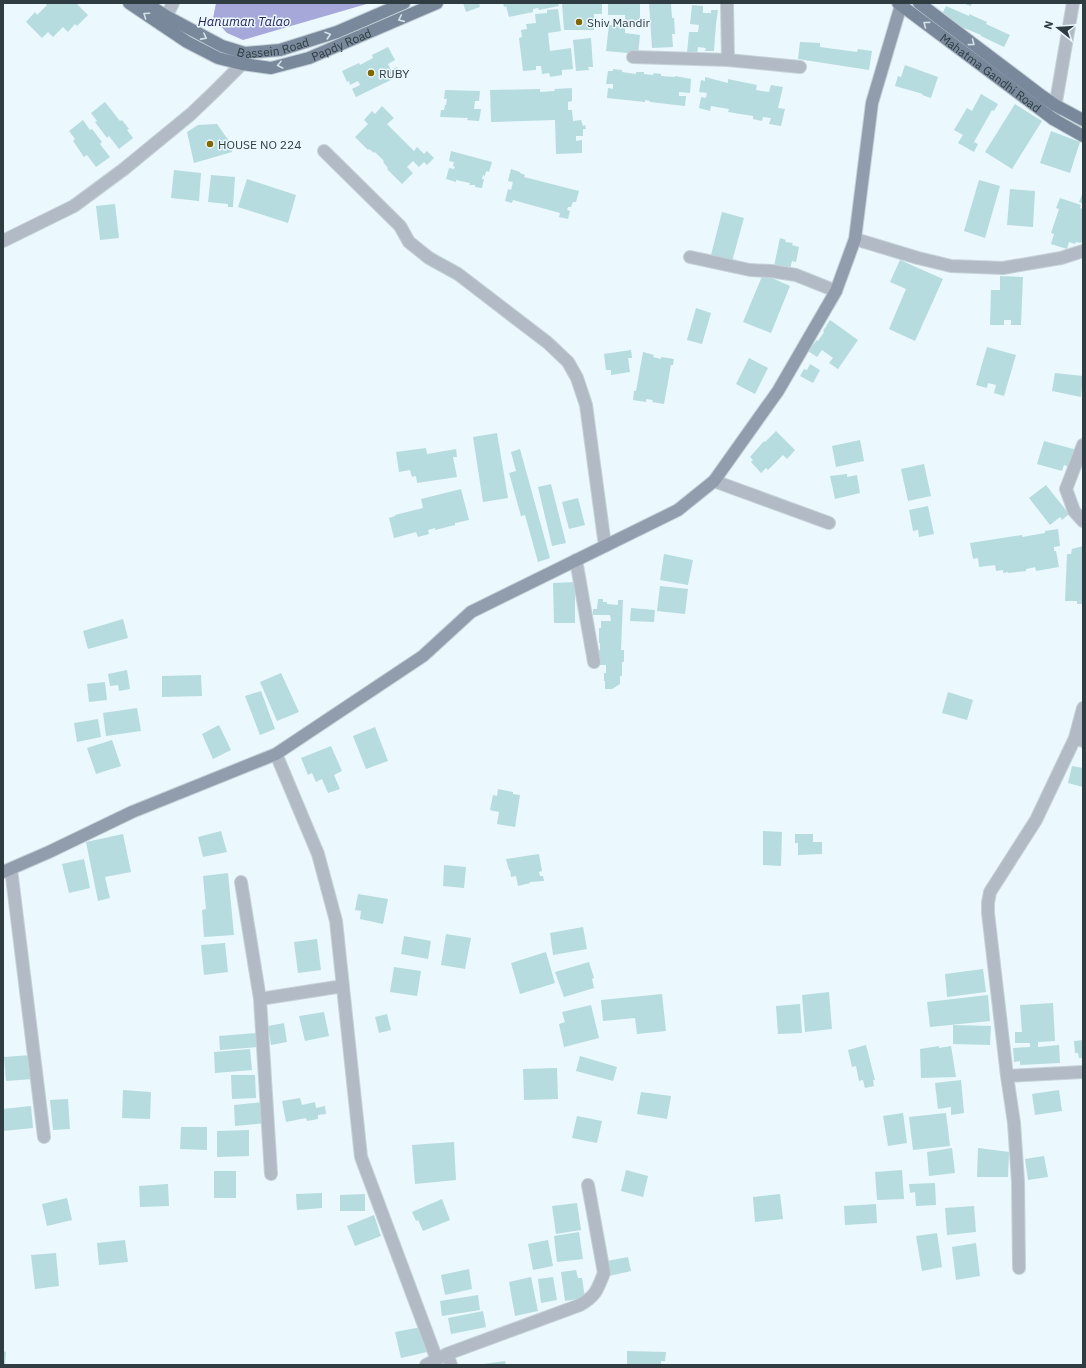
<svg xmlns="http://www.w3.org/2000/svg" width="1086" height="1368" font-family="'IBM Plex Sans',sans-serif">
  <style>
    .water { fill: #a6a8da }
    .building { fill: #b6dcdf }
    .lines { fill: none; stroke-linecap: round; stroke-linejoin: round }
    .minor-casing { stroke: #c5d2d8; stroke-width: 14 }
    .secondary-casing { stroke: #c5d2d8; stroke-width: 14 }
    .primary-casing { stroke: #c5d2d8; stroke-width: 14 }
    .minor { stroke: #b2bac5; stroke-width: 12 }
    .secondary { stroke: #919dad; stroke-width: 12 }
    .primary { stroke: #79889b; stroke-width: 12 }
    .oneway { stroke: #d4e2ea }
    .poi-dot { fill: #806700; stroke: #ebf8fe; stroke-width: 1.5 }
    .labels { text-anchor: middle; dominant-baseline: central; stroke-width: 3; stroke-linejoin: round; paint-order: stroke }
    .poi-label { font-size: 12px; fill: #2f3c42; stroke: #ebf8fe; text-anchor: start }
    .street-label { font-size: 12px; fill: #2f3c42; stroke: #ebf8fe }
    .water-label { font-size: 13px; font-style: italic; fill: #29235e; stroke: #ebf8fe }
  </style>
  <rect width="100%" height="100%" fill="#ebf8fe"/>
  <path class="water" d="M216,3H370L243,40L227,33L213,18Z"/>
  <path class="building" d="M44,3H76L88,15L77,26L75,24L68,32L63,27L53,37L48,32L42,38L26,22L35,12L37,15L47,5Z
    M463,3H479L480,7L466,12Z
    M503,3H558L559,6L539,10L538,8L533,9V12L509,17L506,6L504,7Z
    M562,3H602V14H594V30H564Z
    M608,3H640V24H625V15H608Z
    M649,3H671L672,18H674L675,34H672L673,47L652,48Z
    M962,3H972L971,6Z
    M692,5L703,6V13H711V10H718L716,24L714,51H705L706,48L698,47L697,55L687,53L689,32H698L699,25L690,24Z
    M946,6L969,16V14L987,22L986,24L1010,35L1004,47L981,36V35L940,18Z
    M558,9L561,31L548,33L550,51L571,48L573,69L562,70V75L550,77L549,73L542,74L541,66H536V70L523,71L519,38L522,37L521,30L527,29L526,24L536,23L535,14L547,13V10Z
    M609,25L625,26V33L640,35L638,54L606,51Z
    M591,38L593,67H588L589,70L576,71L573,40Z
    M800,42L820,43V47L857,52L858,49L872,51L869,70L798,59Z
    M388,47L395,60L388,64L391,70L397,67L401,75L356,97L352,89L360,85L358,81L350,85L349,81L347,82L342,71L359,63L360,65L373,58L372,55Z
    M905,65L938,77L931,98L922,95L923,94L895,86L898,76L901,77Z
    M613,69L622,70V72L636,74V72H644V74L653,75L654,73L661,74V76L675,77V76L691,79L690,93L679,92V96H686L685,106L650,102V101L645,100V102L607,98L608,88L613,89V84H606L608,71H613Z
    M705,77L728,83V79L757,85L756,90L769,92L771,85L783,87L778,108L785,109L781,126L769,124L771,118L763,117L762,121L753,119V116L728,112L729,109L711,106L710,111L699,108L701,97L706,98L707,93L699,92L701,80L705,81Z
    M572,88V101L568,102V110H572L573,121L581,120L583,126L585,125L586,129H583V136H576V141L582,140V153L556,154L555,120L491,122L490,90L540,89V92L555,91L554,89Z
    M445,90L480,91L479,101H475L474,109H481L479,121L467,120L468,118L440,117L441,110H444L445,105H446L447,99H444Z
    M981,94L998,104L994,111L992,110L974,142L978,144L974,152L958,143L963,135L954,130L967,108L972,111Z
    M105,102L120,121L122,120L129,129L127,130L133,138L119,149L109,136L107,138L95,122L97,121L91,113Z
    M1015,104L1042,121L1012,169L985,152Z
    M382,106L394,118L387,124L414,151L417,147L424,154L427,151L434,158L427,165L424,162L419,167L413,161L407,167L413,173L402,184L387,169L388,168L383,162L384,161L375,152L374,153L369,149L368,150L355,137L368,124L364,120L372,111L375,114Z
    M83,120L90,130L92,129L102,142L100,144L110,157L96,167L87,155L84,157L73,141L75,139L69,131Z
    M217,124L229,141L232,152L194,163L187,132L198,125Z
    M1051,131L1080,142L1070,173L1040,163Z
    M451,151L492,162L489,172L486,171L485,176L483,175L482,179H484L482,188L475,187V185H469L470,183L456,180V182L446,179L449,168L454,169L455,167L453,166L454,162L449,161Z
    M511,169L520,172V173L525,175L524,177L579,191L576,202H573L571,207H568L567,210L570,211L568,219L559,217L560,213L513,200L512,203L505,201L508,189L511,190L513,182L508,181Z
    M174,170L201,173L199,201L171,198Z
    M211,175L235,177L233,207H228V204L208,202Z
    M247,179L296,195L288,223L238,207Z
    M979,180L1000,186L985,238L964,231Z
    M1010,189L1035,191L1033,227L1007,225Z
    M1083,192V204L1079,202Z
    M1060,198L1081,205L1080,208L1083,209V239L1081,243L1076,242L1075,244L1069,242L1067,249L1051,244L1054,234L1051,233L1059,209L1056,208Z
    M115,204L119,238L100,240L96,206Z
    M722,212L744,218L731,265L710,259Z
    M780,238L786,240L785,242L793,243L792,245L799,247L796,262L792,261L790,269L774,266Z
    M900,260L943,279L915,341L889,329L906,289L890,282Z
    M763,274L790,286L771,333L743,322Z
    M1000,276L1023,277L1021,325H1011V320H1004V325H990L991,290H1000Z
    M696,308L711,313L702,344L687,340Z
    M830,320L858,340L838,369L829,363L833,358L822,350L817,357L808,351L817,340L818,341L824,332L823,331Z
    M987,347L1016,355L1004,396L994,393L996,385L988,383L987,388L976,385Z
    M631,350L632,358H628L630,372L611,375V370H606L604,354Z
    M643,352L654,355L653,357L661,359V357L674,359L673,365H671L664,404L652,402L653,400L646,399V402L633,400L634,391H636Z
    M749,358L768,368L755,394L736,384Z
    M810,364L820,370L813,383L800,376L804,369L807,370Z
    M1055,373L1083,376L1081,397L1052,391Z
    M776,431L795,450L787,459L783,455L768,470L766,468L761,473L751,462L753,460L750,457L764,441L765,442Z
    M497,433L508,498L483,502L473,437Z
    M860,440L864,461L836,467L832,446Z
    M1044,441L1077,450L1072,468L1064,465L1062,471L1037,464Z
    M426,448L427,454L456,449L457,457H453L457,477L417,483L416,476L412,477L410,470L399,472L396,452Z
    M520,449L550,558L538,562L525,515L521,516L509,473L516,471L511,452Z
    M924,464L931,496L908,501L901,469Z
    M847,474V477L857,475L860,493L835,499L830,476Z
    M551,484L566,543L552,546L538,487Z
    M1046,485L1069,514L1062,520L1060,517L1050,525L1029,498Z
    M461,489L469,520L455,523V525L435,530V528L428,530L429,534L418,537L416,532L394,538L389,518L395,516V515L423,508L421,499Z
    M578,498L585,525L569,529L562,502Z
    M928,506L934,534L919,537L918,530L913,531L909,510Z
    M1058,529L1060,546L1054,547V551H1056L1059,567L1036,571L1035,567L1026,569V571L1008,573V572L1003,573V570L996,571L995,565L979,567L978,558L973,559L970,543L1022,535V537L1045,533V531Z
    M1083,546V604H1077V601H1065L1067,554H1071L1072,549Z
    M664,554L693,560L688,585L660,580Z
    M575,582V623H554L553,583Z
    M660,586L688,589L685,614L657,611Z
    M598,599H603V602H607V604L618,605V600H623L621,650H624V662H622V676H620V684L612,689H605V681H604V673H606V665H598V650H600V643H599V628H601V621H611L610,615H593V609H597Z
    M631,608L655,610L654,622L630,621Z
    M123,619L128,638L88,649L83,631Z
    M127,670L130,689L119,691L118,685L110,686L108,674Z
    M281,673L299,712L277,721L260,682Z
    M201,675L202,696L162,697V676Z
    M105,682L107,700L89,702L87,684Z
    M261,691L275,729L260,735L245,696Z
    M948,692L973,700L967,720L942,713Z
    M137,708L141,731L106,736L103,713Z
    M98,719L101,737L77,742L74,723Z
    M219,725L231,750L213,759L202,734Z
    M375,727L388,761L366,769L353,736Z
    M112,740L121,766L96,774L87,748Z
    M331,746L342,771L334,775L340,789L328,793L322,779L316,782L312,773L308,775L301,758Z
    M1072,766L1083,768V787L1068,783Z
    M498,789L513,792V794L520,795L515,827L497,824L499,812L490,810L493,795L497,796Z
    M221,831L227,852L203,857L198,837Z
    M763,831L782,832L781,866L763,865Z
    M123,834L131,872L105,877L110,898L98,901L86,842Z
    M795,834H813V842H822V854L798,855V843H795Z
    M539,854L542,871L539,872L540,876H543L544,881L530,882V883L518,886L516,876L511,877L510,870H509L506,859Z
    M84,859L90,888L69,893L62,864Z
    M444,865L466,867L464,888L443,886Z
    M228,873L234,935L204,937L202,910L206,909L203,876Z
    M358,894L388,899L383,924L360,919L361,911L355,910Z
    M583,927L587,949L553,955L550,933Z
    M446,934L471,938L465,969L441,965Z
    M404,936L431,941L428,959L401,954Z
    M317,939L321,970L298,973L294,942Z
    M225,943L228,972L204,975L201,945Z
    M546,952L555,983L520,994L511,963Z
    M589,962L594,978L592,979L594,988L564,997L555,972Z
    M394,967L421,971L417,996L390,992Z
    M983,969L986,992L947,997L945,974Z
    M829,992L832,1029L805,1032L802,995Z
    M662,994L666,1031L637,1034L635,1018L603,1021L601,1000Z
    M988,995L990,1021L930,1027L927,1002Z
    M1053,1003L1055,1041L1038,1042V1047L1059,1045L1060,1063L1020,1065V1061L1014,1062L1013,1048L1030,1047V1043H1015V1032H1022L1020,1005Z
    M800,1004L802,1033L778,1034L776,1006Z
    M591,1005L599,1038L564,1047L559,1024L565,1022L562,1012Z
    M324,1012L329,1036L305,1041L299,1016Z
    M387,1014L391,1030L379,1033L375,1017Z
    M284,1023L287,1042L271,1045L268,1026Z
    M953,1025L991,1026L990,1045L953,1044Z
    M257,1033L258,1047L220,1050L219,1036Z
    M1083,1040V1058H1079L1078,1053H1075L1074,1041Z
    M866,1045L875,1080H873L874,1086L865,1088L863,1080L859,1081L856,1066L852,1067L848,1050Z
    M939,1046V1048L951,1046L956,1077L921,1078L920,1049Z
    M250,1049L252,1070L215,1073L214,1052Z
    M31,1055L33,1079L6,1081L4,1057Z
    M580,1056L617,1067L613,1081L576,1071Z
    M557,1068L558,1099L524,1100L523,1069Z
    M231,1075H255L256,1098L232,1099Z
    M961,1080L964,1113L951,1115V1107L938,1109L935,1083Z
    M123,1090L151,1092L150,1119L122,1118Z
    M1059,1090L1062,1111L1035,1115L1032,1094Z
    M641,1092L671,1096L667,1119L637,1114Z
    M300,1098L302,1105L315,1102L316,1108L325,1106L326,1114L318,1115V1119L307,1121L306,1118L286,1122L282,1101Z
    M68,1099L70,1129L53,1130L50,1100Z
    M265,1102L267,1123L235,1126L234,1105Z
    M31,1106L33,1128L3,1131V1109Z
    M903,1113L907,1143L888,1146L883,1116Z
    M946,1113L950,1146L913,1150L909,1117Z
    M577,1116L602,1121L597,1143L572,1138Z
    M181,1127H207V1150L180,1149Z
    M249,1130V1156L217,1157V1131Z
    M454,1142L456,1180L415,1184L412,1145Z
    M952,1148L955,1173L929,1176L927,1152Z
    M978,1148L1009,1152L1008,1177H977Z
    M1044,1156L1048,1177L1028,1180L1025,1159Z
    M626,1170L648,1176L643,1197L621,1191Z
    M902,1170L904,1199L877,1200L875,1172Z
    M214,1171H236V1198H214Z
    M935,1183L936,1205L916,1206L915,1192L910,1193L909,1184Z
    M168,1184L169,1206L140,1207L139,1186Z
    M322,1193V1208L297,1210L296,1194Z
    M365,1194V1211H340V1195Z
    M780,1194L783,1219L755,1222L753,1197Z
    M67,1198L72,1220L47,1226L42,1204Z
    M442,1199L450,1220L423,1231L418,1220L416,1221L412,1212Z
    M577,1203L581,1230L556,1234L552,1206Z
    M876,1204L877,1223L845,1225L844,1206Z
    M974,1206L976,1232L947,1235L945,1208Z
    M374,1215L381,1236L355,1246L347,1226Z
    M579,1232L583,1259L557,1262L554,1236Z
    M937,1233L942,1267L922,1271L916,1236Z
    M125,1240L128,1262L99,1265L97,1243Z
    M548,1240L553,1266L533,1270L528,1244Z
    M976,1243L980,1276L956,1280L952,1247Z
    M56,1253L59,1286L35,1289L31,1255Z
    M628,1257L631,1271L609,1276L607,1261Z
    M469,1269L472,1289L445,1295L441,1275Z
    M576,1270L578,1278H582L585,1298L565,1301L561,1272Z
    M531,1277L538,1311L515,1316L509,1282Z
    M553,1277L557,1300L541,1303L538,1279Z
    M478,1295L480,1310L442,1316L440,1301Z
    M483,1311L486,1327L451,1334L448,1318Z
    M421,1327L427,1352L401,1358L395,1332Z
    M3,1351L6,1352L5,1365H3Z
    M627,1351L666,1352L665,1361H661V1365H627Z
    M505,1361L506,1365H484V1364Z"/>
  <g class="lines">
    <g class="minor-casing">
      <path id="minor" d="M727,3L728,60
        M162,25L173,3
        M633,57L728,60L800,67
        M1053,119L1073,3
        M324,151L400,226L409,242L429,258L458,274L548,343L568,362L577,378L586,405L605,546
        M855,239L918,258L951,266L1003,268L1061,258L1083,251
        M3,241L74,206L124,169L191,114L215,91L242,64L244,56
        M690,257L750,270L771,271L796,275L836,291
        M1083,445L1066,489L1074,511L1083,521
        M714,481L829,523
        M576,560L594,662
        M1083,708L1075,738L1083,741
        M276,754L318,854L336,921L361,1157L437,1360
        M11,869L44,1137
        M241,882L260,999L271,1174
        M260,999L343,986
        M1007,1076L1083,1072
        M1019,1268L1018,1182L1014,1123L1007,1076L988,913V903L990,892L1036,820L1075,738
        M447,1354L451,1365
        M426,1365L447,1354L580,1305C596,1296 597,1290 604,1273L588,1185"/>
    </g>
    <g class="secondary-casing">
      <path id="secondary" d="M3,872L49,852L132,812L276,754L423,656L471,612L678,510L714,481L778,391L836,291L855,239L872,103L901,5"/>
    </g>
    <g class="primary-casing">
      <g id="primary">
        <path id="s1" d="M129,3L187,42L218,58L242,64L271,68L309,58L437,3"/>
        <path id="s2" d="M146,3L166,16L222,46L245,53L280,50L337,32L404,3"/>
        <path id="s3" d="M898,3L1053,119L1083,136"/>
        <path d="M919,3L1042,96L1055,105L1083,120"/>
      </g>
    </g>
    <use href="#minor" class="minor"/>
    <use href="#secondary" class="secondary"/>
    <use href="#primary" class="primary"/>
  </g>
  <defs><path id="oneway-chevron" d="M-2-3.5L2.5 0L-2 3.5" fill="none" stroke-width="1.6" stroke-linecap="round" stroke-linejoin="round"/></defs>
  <g class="oneway">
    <use href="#oneway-chevron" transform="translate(146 15) rotate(-145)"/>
    <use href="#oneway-chevron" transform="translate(401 19) rotate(156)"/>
    <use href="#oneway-chevron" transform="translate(926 24) rotate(-143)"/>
    <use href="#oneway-chevron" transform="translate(328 35) rotate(-18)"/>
    <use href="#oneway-chevron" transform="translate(204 37) rotate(28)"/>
    <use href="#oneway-chevron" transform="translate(972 43) rotate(37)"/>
    <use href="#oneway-chevron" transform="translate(280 65) rotate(166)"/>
  </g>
  <g class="poi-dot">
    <circle cx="579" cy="22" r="4"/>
    <circle cx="371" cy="73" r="4"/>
    <circle cx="210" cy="144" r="4"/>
  </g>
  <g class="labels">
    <g class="poi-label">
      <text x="587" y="22">Shiv Mandir</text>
      <text x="379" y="73">RUBY</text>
      <text x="218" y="144">HOUSE NO 224</text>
    </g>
    <g class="street-label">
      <text stroke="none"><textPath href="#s2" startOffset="140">Bassein Road</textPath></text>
      <text stroke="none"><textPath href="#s1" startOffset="233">Papdy Road</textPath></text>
      <text stroke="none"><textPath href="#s3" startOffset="116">Mahatma Gandhi Road</textPath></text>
    </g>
    <g class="water-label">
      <text x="244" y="21">Hanuman Talao</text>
    </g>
  </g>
  <rect width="1086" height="1368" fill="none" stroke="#2f3c42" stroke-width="8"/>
  <g transform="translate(1058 28) rotate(287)" stroke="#ebf8fe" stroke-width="3" paint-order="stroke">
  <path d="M0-3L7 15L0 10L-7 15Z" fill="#2f3c42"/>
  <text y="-6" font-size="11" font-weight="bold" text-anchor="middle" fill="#2f3c42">N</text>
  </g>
</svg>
